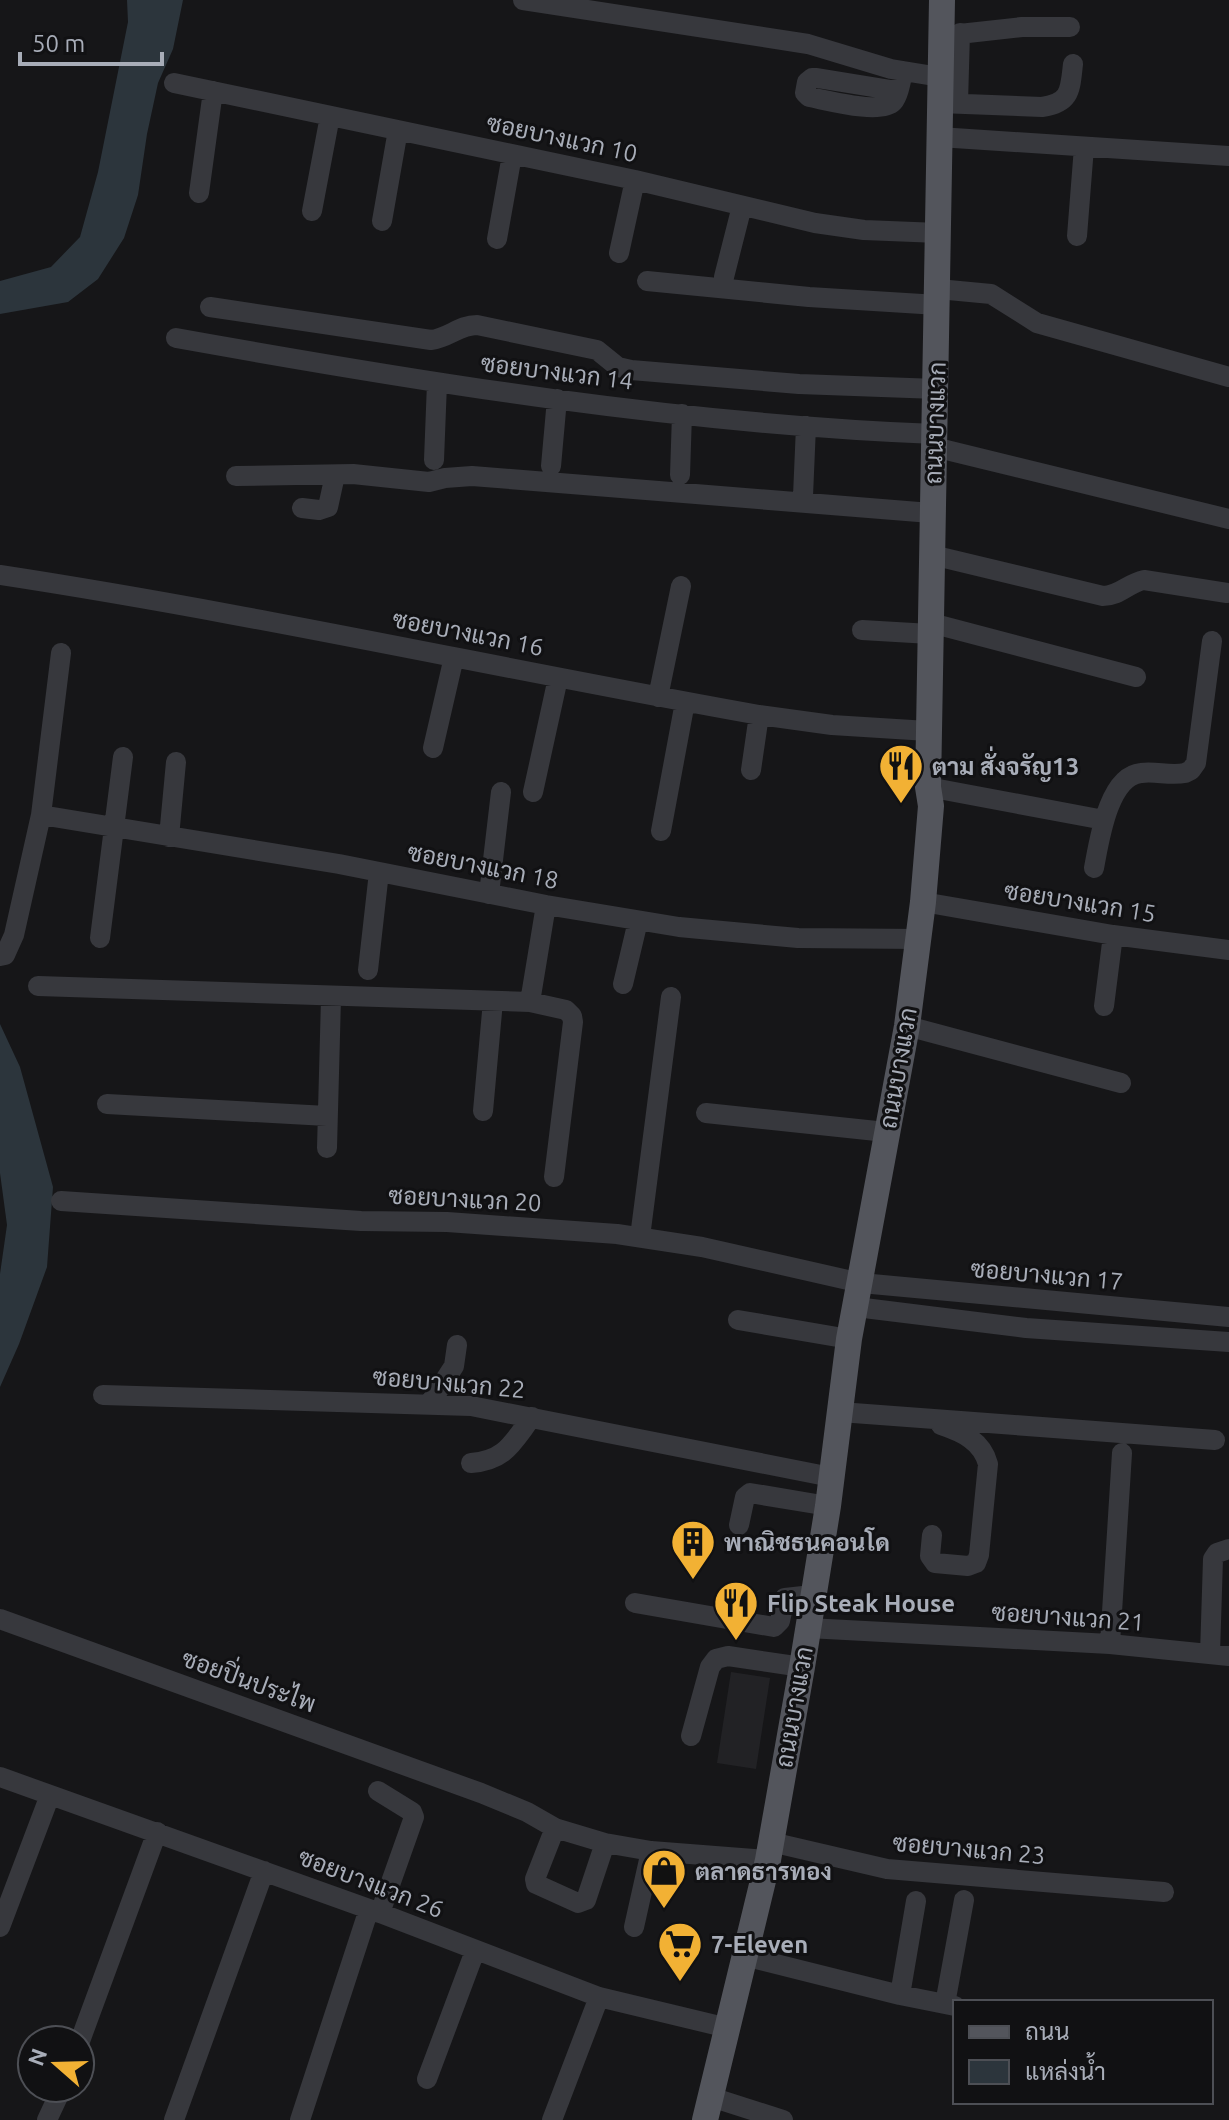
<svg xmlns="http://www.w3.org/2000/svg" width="1229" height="2120" font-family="Ubuntu,Sarabun,sans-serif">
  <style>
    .built { fill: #222225 }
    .water { fill: #2c353c }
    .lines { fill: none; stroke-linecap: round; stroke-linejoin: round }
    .minor { stroke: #37383d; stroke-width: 20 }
    .major { stroke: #53555c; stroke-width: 26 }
    .labels { text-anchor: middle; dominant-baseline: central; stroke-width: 6; stroke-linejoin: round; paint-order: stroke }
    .street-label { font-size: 24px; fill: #a8adb8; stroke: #111113 }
    .poi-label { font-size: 24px; font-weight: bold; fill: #a8adb8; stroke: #111113; text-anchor: start }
  </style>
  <rect width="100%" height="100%" fill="#161618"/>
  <path class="built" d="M731,1672L770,1678L756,1769L717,1763Z"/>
  <path class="water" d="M127,0H183L173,49L158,83L147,134L138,195L124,238L98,279L68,302L0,314V281L51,267L80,237L98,172L128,22Z
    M0,1024L20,1067L53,1187L47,1267L19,1344L0,1387V1274L7,1225L0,1173Z"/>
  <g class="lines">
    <path class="minor" d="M523,0L808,44L891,69L940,77
      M941,36L1022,27H1070
      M174,83L635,180L815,223L864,230L939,233
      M897,91L817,78H812L807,82L805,93L809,97C826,100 881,115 893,102C899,95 901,80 903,71
      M939,103L1042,107C1071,103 1070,90 1073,64
      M958,103L960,33
      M939,137L1229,156
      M199,193L213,91
      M312,211L330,116
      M382,221L398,130
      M1077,236L1084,147
      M497,239L512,155
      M619,253L635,180
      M724,277L742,206
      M647,281L809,297L938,305
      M938,289L991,294L1037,323L1229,377
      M210,307L431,340C449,338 459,325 477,325L597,350L618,367L631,370L799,384L937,389
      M176,338C427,383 680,424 935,434
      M934,447L1229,519
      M434,460L437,383
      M551,466L557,399
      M680,475L682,414
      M236,476L353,474L429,482L445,478L472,476L931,513
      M803,496L806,426
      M302,508L319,510L328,507L335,475
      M932,555L1103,596C1120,596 1128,583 1144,580L1227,593
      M0,575C255,614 506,670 759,715L832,725L928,731
      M931,623L1136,677
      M862,630L930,634
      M658,697L681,586
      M433,748L454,657
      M751,770L759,715
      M928,787L1104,820
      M533,792L558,678
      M41,815L339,864L546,905L679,927L798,938L919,939
      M661,831L685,702
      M169,837L176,762
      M1094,868C1099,842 1108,776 1141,773C1156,771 1170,776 1185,773L1191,770L1196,763L1212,641
      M489,894L501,792
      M923,902L1113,935L1229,950
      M100,938L123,757
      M0,956L5,955L14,935L41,815L61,653
      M368,970L379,872
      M623,984L638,921
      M38,986L530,1002L546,905
      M530,1002L566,1010L572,1016L573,1022L554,1177
      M1104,1006L1113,935
      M907,1026L1121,1083
      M107,1104L327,1116
      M483,1111L493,1001
      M706,1113L886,1132
      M327,1148L331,998
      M61,1201L361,1221L447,1222L617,1234L702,1247L861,1283L1229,1317
      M640,1237L671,997
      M856,1307L1026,1328L1229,1342
      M738,1320L849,1339
      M103,1395L471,1406L831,1477
      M430,1403L454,1366L457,1345
      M840,1412L1215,1440
      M471,1463C506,1460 512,1443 532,1417
      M739,1525L745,1497L750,1493L828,1506
      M932,1535L930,1556L935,1563L968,1566L976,1563L979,1555L988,1464C982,1441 962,1432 941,1425
      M635,1603L774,1627L780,1621L785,1598L812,1595
      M0,1619L481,1793L527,1812L555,1828L605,1843L651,1851L768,1860
      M808,1628L1110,1644L1229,1656
      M1110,1644L1122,1453
      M1210,1654L1213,1559L1217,1553L1229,1549
      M691,1736L710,1667L716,1659L728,1656L802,1667
      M0,1777L380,1913L599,1997L728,2028
      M378,1791L412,1812L414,1817L380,1913
      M555,1828L535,1879L536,1884L578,1903L586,1900L605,1843
      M771,1842L887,1869L1164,1892
      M0,1927L50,1795
      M634,1927L651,1851
      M744,1956L900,1995L955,2006
      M900,1995L916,1901
      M945,2004L964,1900
      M80,2041L157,1832
      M427,2079L475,1951
      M711,2097L783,2120
      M47,2120L62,2088
      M174,2120L264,1871
      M300,2120L369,1909
      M552,2120L599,1997"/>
    <path class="major" d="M705,2120L768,1860L802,1667L828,1506L849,1339L907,1026L923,902L931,806L928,787L942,0"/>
  </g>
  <defs>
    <g id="restaurant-pin" transform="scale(2.3)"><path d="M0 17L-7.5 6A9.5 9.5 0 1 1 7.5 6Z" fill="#f2b134" stroke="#111113"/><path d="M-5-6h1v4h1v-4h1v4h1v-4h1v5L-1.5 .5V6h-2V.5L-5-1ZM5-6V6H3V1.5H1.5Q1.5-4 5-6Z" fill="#111"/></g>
    <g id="building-pin" transform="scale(2.3)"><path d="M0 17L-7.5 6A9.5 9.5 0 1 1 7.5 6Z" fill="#f2b134" stroke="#111113"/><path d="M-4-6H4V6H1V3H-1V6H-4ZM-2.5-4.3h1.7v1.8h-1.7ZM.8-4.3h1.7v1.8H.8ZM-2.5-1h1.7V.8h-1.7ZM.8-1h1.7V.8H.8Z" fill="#111"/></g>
    <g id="shop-pin" transform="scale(2.3)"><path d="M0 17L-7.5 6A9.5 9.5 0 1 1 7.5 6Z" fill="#f2b134" stroke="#111113"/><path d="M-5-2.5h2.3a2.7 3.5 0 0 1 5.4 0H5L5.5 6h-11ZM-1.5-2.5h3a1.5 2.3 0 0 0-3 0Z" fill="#111"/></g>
    <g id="supermarket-pin" transform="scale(2.3)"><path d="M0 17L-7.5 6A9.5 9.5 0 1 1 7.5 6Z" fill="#f2b134" stroke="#111113"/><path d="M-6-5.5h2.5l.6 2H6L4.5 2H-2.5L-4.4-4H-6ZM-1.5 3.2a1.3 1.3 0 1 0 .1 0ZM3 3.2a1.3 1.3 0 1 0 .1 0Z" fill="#111"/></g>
  </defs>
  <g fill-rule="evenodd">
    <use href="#restaurant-pin" x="901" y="766"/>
    <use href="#building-pin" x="693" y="1542"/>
    <use href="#restaurant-pin" x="736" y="1603"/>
    <use href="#shop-pin" x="664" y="1871"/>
    <use href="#supermarket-pin" x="680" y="1944"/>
  </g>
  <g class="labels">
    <g class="street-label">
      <text transform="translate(562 138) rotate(12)">ซอยบางแวก 10</text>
      <text transform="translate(557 372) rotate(7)">ซอยบางแวก 14</text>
      <text transform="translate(935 423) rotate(-88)">ถนนบางแวก</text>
      <text transform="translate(468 633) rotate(11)">ซอยบางแวก 16</text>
      <text transform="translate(483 866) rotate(11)">ซอยบางแวก 18</text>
      <text transform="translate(1080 902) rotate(9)">ซอยบางแวก 15</text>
      <text transform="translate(898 1068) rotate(-80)">ถนนบางแวก</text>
      <text transform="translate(465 1199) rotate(3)">ซอยบางแวก 20</text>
      <text transform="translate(1047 1275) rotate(5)">ซอยบางแวก 17</text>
      <text transform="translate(449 1383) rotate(5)">ซอยบางแวก 22</text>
      <text transform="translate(1068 1617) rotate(4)">ซอยบางแวก 21</text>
      <text transform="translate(249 1681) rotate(20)">ซอยปิ่นประไพ</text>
      <text transform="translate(794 1707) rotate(-80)">ถนนบางแวก</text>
      <text transform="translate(969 1849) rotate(5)">ซอยบางแวก 23</text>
      <text transform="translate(371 1883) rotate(21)">ซอยบางแวก 26</text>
    </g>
    <g class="poi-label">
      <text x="932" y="766">ตาม สั่งจรัญ13</text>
      <text x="724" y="1542">พาณิชธนคอนโด</text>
      <text x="767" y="1603">Flip Steak House</text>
      <text x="695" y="1871">ตลาดธารทอง</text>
      <text x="711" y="1944">7-Eleven</text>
    </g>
  </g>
  <rect x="953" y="2000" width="260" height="104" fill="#111113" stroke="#4d4f55" stroke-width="2"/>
  <rect x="969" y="2026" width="40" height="12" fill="#53555c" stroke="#4d4f55" stroke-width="2"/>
  <text x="1025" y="2040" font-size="24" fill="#a8adb8">ถนน</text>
  <rect x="969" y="2060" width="40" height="24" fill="#2c353c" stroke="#4d4f55" stroke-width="2"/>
  <text x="1025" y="2080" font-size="24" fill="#a8adb8">แหล่งน้ำ</text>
  <g transform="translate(56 2064) rotate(290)"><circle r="38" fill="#111113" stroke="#4d4f55" stroke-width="2"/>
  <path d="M0-6L14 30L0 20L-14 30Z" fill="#f2b134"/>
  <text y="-12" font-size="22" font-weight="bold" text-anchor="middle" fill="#a8adb8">N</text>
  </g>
  <path d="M20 52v12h142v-12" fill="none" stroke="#a8adb8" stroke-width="4"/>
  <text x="32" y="52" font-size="24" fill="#a8adb8" stroke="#111113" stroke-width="6" paint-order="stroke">50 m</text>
</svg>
